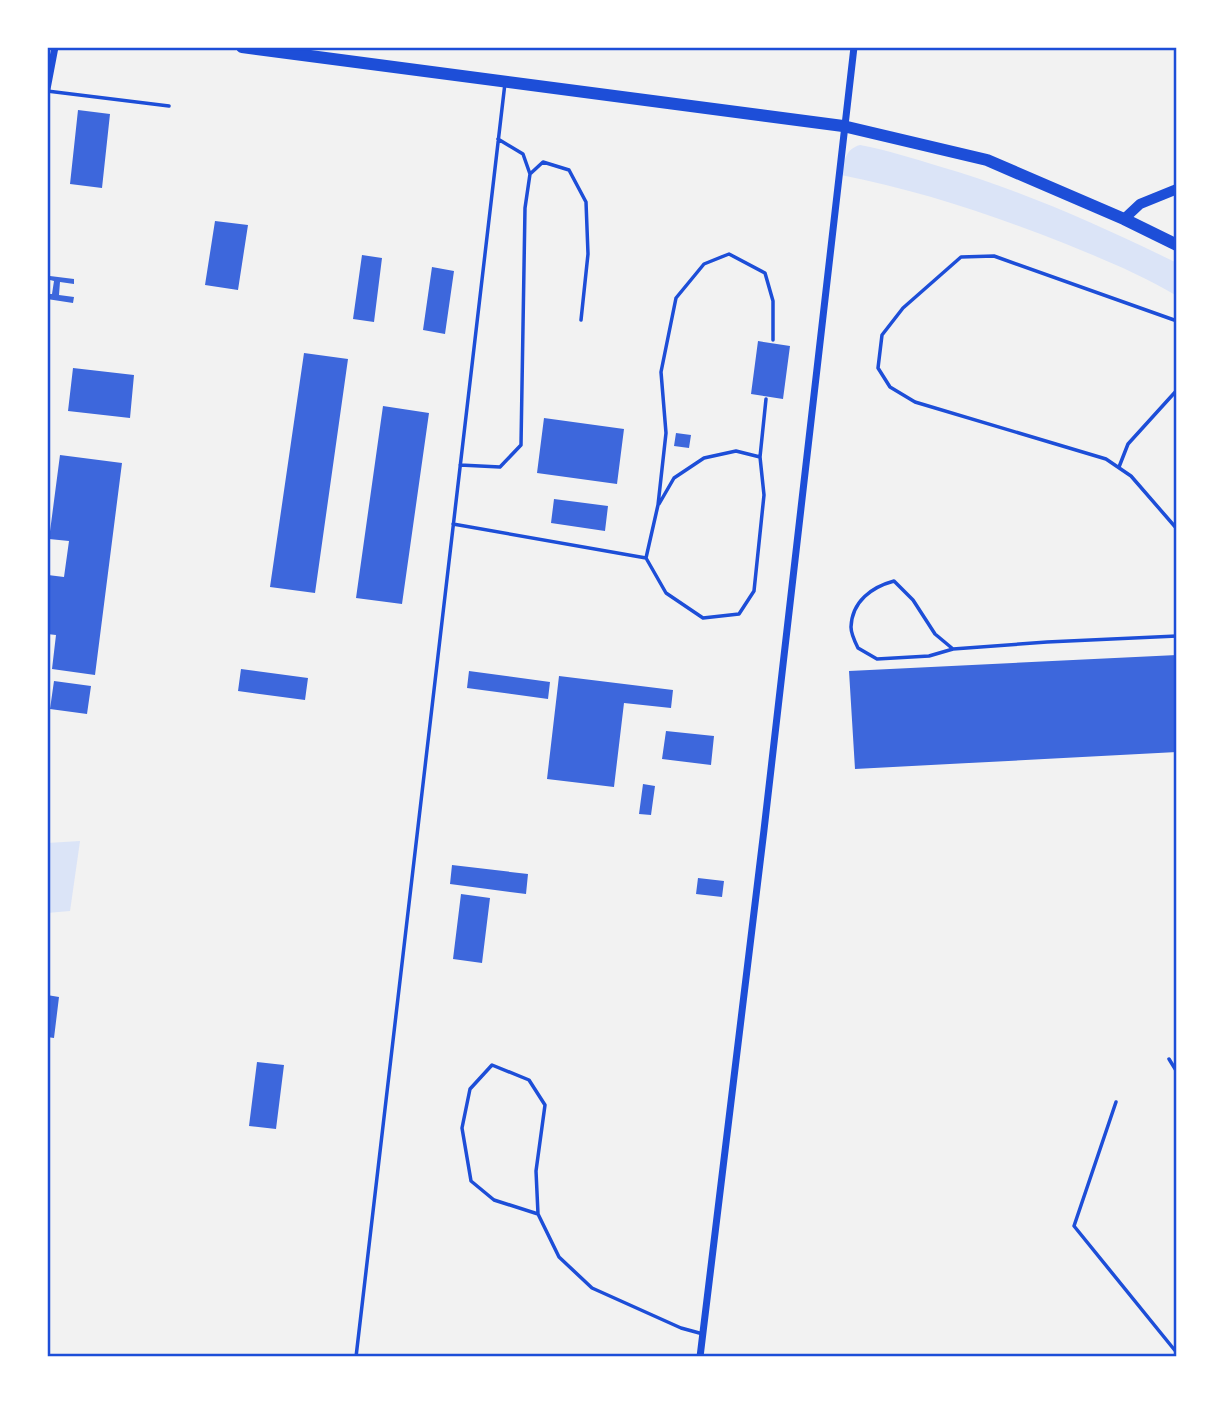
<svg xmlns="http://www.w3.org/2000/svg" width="1224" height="1404" font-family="Inter,sans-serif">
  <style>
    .green { fill: #dbe4f7 }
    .building { fill: #3d67dc }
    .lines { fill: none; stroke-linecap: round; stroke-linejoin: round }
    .service { stroke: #1d4ed8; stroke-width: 3.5 }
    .minor { stroke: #1d4ed8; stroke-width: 7 }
    .secondary { stroke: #1d4ed8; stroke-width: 10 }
    .trunk { stroke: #1d4ed8; stroke-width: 12 }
    .neatline { fill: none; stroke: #1d4ed8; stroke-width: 2.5 }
  </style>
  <rect width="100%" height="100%" fill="#f2f2f2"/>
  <path class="green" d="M860,145C887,150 912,158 938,166C1021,190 1099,225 1177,263V296C1142,275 1103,259 1066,244C993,215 918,190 841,175C844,162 845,149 860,145Z
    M80,841L70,911L47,913V843Z"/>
  <path class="building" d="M78,110L110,114L102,188L70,184Z
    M215,221L248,225L238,290L205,285Z
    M362,255L382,258L374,322L353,319Z
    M432,267L454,271L445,334L423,330Z
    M50,276L74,279V284L60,282L59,295L74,297L73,303L47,299V294H52L54,281L50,280Z
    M758,341L790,346L783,399L751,394Z
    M304,353L348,359L315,593L270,587Z
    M73,368L134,375L130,418L68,411Z
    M383,406L429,413L402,604L356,598Z
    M544,418L624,429L617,484L537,473Z
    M676,433L691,435L689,448L674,446Z
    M60,455L122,463L95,675L52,669L56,635L47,634L48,575L64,577L69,541L49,539Z
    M554,499L608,506L605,531L551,523Z
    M1177,655V752L855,769L849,671Z
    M241,669L308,678L305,700L238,691Z
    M469,671L550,682L548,699L467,688Z
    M559,676L673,690L671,708L624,703L614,787L547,779Z
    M54,681L91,686L87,714L50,709Z
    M666,731L714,736L711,765L662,759Z
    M643,784L655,786L651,815L639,814Z
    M452,865L528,874L526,894L450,884Z
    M698,878L724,881L722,897L696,894Z
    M461,894L490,898L482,963L453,959Z
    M47,995L59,997L54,1038L47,1037Z
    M257,1062L284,1065L276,1129L249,1126Z"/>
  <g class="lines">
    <path class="service" d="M47,91L169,106
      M498,139L523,154L530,174
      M1177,321L994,256L961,257L903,308L882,335L878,368L890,387L915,402L1106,459L1131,476L1177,529
      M766,399L760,457L764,495L754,591L739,614L703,618L666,593L646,558L658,505L666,433L661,372L676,298L704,264L729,254L765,273L773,301V340
      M460,465L500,467L521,445L525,208L530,174L543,162L569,170L586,202L588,254L581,320
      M1119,467L1128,444L1177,390
      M659,504L674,478L704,458L736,451L760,457
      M453,524L646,558
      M953,649L935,634L913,600L894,581C872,587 852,601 851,627C851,633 855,642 858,648L877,659L929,656L953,649L1047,642L1177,636
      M1169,1059L1177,1072
      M1116,1102L1074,1226L1177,1353
      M538,1214L494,1200L471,1181L462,1128L470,1089L492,1065L529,1080L545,1105L536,1171L538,1214L559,1257L592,1288L681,1328L703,1334
      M356,1357L505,83"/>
    <path class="minor" d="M47,89L55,47
      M700,1357L764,830L854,47"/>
    <path class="secondary" d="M1124,219L1140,204L1177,189"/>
    <path class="trunk" d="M242,47L843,126L987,160L1124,219L1177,245"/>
  </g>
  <rect width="1224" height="1404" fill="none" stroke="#ffffff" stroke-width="98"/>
  <rect x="49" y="49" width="1126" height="1306" class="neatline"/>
</svg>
